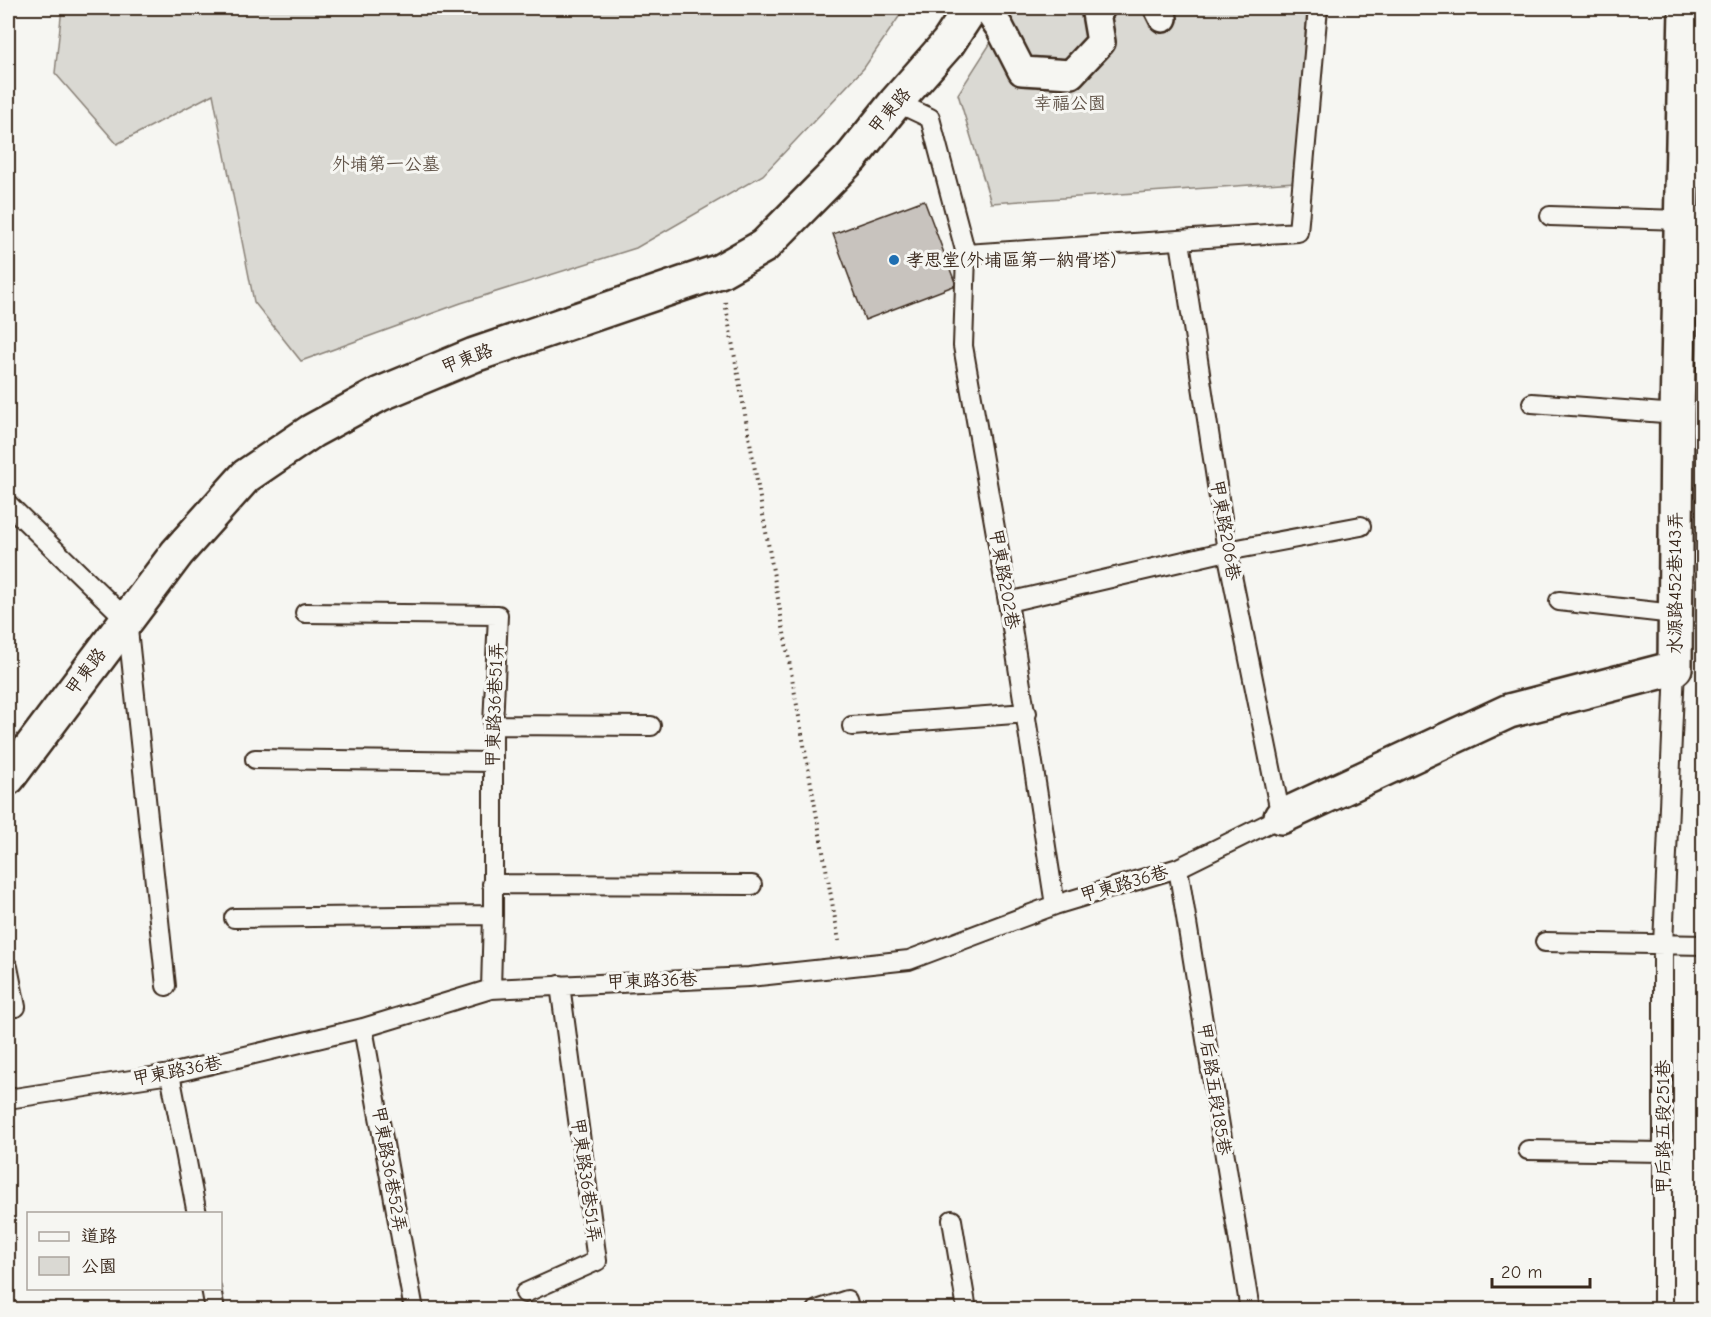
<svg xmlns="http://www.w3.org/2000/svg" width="1711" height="1317" font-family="'Comic Neue','LXGW WenKai TC',sans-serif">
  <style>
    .green { fill: #dad9d3; stroke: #8a8278; stroke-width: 1.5 }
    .building { fill: #c8c3be; stroke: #3b2a1e; stroke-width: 1.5 }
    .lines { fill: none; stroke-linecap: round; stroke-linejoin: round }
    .service-casing { stroke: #3b2a1e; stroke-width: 22 }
    .pedestrian-casing { stroke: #3b2a1e; stroke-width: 32 }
    .minor-casing { stroke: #3b2a1e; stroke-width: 38 }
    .tertiary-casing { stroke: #3b2a1e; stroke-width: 38 }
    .path { stroke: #3b2a1e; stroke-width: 4; stroke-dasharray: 1.5 4.5; stroke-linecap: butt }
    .service { stroke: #f6f6f2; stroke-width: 18 }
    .pedestrian { stroke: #f6f6f2; stroke-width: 27 }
    .minor { stroke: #f6f6f2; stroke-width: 33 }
    .tertiary { stroke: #f6f6f2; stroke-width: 33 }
    .poi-dot { fill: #1f6fb2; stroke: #f6f6f2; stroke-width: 2 }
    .labels { text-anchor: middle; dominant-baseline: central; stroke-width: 6; stroke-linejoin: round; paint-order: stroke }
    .park-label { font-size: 18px; fill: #63564b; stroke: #f6f6f2 }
    .street-label { font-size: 18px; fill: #3b2a1e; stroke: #f6f6f2 }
    .poi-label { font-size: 18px; fill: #3b2a1e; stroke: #f6f6f2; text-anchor: start }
  </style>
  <rect width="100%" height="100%" fill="#f6f6f2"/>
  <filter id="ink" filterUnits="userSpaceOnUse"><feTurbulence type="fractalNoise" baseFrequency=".0167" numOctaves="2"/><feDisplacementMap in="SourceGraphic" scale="12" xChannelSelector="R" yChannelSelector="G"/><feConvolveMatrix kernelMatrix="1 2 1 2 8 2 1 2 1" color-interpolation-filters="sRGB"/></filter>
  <g filter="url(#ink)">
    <path class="green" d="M62,8H905L864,68L763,175L636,248L461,303L301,361L254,302L213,94L117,144L55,73Z
      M1013,8H1307L1295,182L991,203L958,94Z"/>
    <path class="building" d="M924,200L956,285L865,320L833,234Z"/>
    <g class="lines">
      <g class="service-casing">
        <path id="service" d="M896,102L930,118L966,254L1298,232L1318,8
          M1550,216L1681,220
          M966,254L963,346L1008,602L1055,905
          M1532,403L1677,414
          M8,504L127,620L166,986
          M1559,601L1674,614
          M1008,602L1227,551L1361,526
          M305,613L498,615L493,725V915L491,989
          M493,725L651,726
          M852,726L1027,713
          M255,759L492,762
          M1178,868L1250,1310
          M492,884L752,885
          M234,918L493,915
          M1545,942L1704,945
          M8,967L16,1007
          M363,1028L414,1310
          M170,1074L197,1214
          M8,1099L170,1074L363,1028L491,989L749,977L909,960L1055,905L1178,868L1281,817L1227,551L1180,241
          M1528,1150L1663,1152
          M952,1220L967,1310
          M211,1288L215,1310
          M525,1293L597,1261L560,985
          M817,1310L847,1300L850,1310
          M1663,1310V945L1675,668"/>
      </g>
      <g class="pedestrian-casing">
        <path id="pedestrian" d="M986,8L1000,28L1022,71L1071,74L1101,42L1096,13L1101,8
          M1158,8L1163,18"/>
      </g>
      <g class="minor-casing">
        <path id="minor" d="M1281,817L1509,711L1675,668L1677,414L1686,8"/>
      </g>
      <g class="tertiary-casing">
        <path id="tertiary" d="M8,778L177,553L246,476L312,431L380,394L474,355L720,271L764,246L851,158L896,102L948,43L971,8"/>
      </g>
      <path class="path" d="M725,302L839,941"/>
      <use href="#service" class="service"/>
      <use href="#pedestrian" class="pedestrian"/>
      <use href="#minor" class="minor"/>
      <use href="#tertiary" class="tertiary"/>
    </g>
  </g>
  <circle class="poi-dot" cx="894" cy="260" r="6"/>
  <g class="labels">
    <g class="park-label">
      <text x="1070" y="103">幸福公園</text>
      <text x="386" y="164">外埔第一公墓</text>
    </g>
    <g class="street-label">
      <text transform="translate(890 111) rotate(-50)">甲東路</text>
      <text transform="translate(467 359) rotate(-21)">甲東路</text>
      <text transform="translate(1225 530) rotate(80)">甲東路206巷</text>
      <text transform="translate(1004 579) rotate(80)">甲東路202巷</text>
      <text transform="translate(1675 583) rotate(-90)">水源路452巷143弄</text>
      <text transform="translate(86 672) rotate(-53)">甲東路</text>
      <text transform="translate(495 705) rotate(-88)">甲東路36巷51弄</text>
      <text transform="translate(1124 884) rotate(-16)">甲東路36巷</text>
      <text transform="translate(652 981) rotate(-2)">甲東路36巷</text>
      <text transform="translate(177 1071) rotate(-11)">甲東路36巷</text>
      <text transform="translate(1214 1089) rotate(81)">甲后路五段185巷</text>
      <text transform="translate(1663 1127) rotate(-90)">甲后路五段251巷</text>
      <text transform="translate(389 1169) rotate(80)">甲東路36巷52弄</text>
      <text transform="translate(586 1180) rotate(82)">甲東路36巷51弄</text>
    </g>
    <g class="poi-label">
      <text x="906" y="260">孝思堂(外埔區第一納骨塔)</text>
    </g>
  </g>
  <rect width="1711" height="1317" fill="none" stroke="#f6f6f2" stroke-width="30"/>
  <rect x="15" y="15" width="1681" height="1287" fill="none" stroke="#3b2a1e" stroke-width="2" filter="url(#ink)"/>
  <rect x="27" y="1212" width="195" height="78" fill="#f6f6f2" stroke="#aba49d" stroke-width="1.5"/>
  <rect x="39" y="1232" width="30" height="9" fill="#f6f6f2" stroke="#aba49d" stroke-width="1.5"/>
  <text x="81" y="1242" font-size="18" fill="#3b2a1e">道路</text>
  <rect x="39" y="1257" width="30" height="18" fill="#dad9d3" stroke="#aba49d" stroke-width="1.5"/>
  <text x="81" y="1272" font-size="18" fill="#3b2a1e">公園</text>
  <path d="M1492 1278v9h98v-9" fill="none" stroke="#3b2a1e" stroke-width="3"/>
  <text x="1501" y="1278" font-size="18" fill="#3b2a1e" stroke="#f6f6f2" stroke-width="4.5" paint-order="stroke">20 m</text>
</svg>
